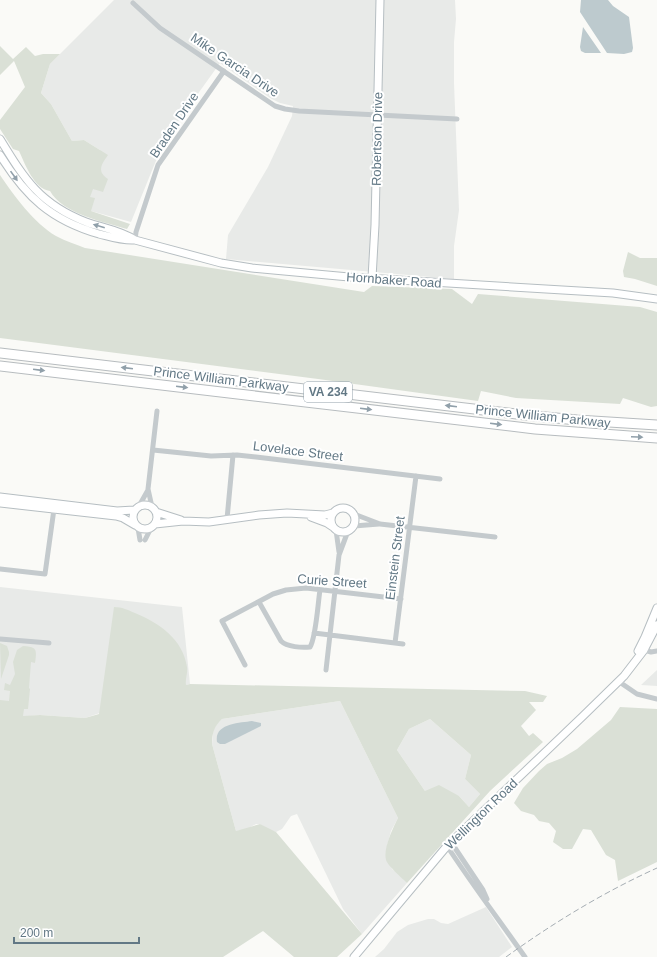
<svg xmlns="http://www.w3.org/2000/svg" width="657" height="957" font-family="Arial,sans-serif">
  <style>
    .built { fill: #e8eae8 }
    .green { fill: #dae0d6; fill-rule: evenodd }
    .water { fill: #bdcace }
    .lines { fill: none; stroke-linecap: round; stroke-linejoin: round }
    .secondary-casing { stroke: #b6bec2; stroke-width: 9 }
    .highway-casing { stroke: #b7bcbf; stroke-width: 11 }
    .street { stroke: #c4cacd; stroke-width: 5 }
    .secondary { stroke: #fff; stroke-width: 7 }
    .highway { stroke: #fff; stroke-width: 9 }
    .rail { stroke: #a5adb3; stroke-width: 1; stroke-dasharray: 6 3; stroke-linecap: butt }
    .oneway { fill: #91a0aa }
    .labels { text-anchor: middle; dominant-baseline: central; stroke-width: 4; stroke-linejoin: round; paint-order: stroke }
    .shield { fill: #fff; stroke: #91a0aa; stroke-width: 1 }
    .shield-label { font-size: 12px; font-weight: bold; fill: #627885 }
    .street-label { font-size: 13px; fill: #627885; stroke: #fff }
  </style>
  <rect width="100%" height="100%" fill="#fafaf7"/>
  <path class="built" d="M114,0H455L456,19L454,42V83L459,210L454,246V279L226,259L228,235L268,167L292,116L293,106L280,103L270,98L220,63L164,141L131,222L80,208L100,150L84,140L72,141L51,104L41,93L50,64Z
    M0,587L182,607L190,684L165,691L85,718L40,715L9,718L0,717Z
    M657,670V686L641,685Z
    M340,701L398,818L391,831L387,846L392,869L399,874L407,883L362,934L343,909L297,814L291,816L282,829L276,832L269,830L260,824H256L245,830L236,831L212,744L213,733L214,729L217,723L222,719Z
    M430,719L471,755L465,779L480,794L469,807L459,796L425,791L397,750L409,729Z
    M486,907L512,947L499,957H375L384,949L397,932L408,925L428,919H434L441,923L448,924Z"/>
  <path class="green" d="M0,46L13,59L26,47L35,56L43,54H60L50,64L41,93L51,104L72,141L84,140L108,155C102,164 96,171 108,179L103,192L93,189L90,197L95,198L91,211L130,224L127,229C104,222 63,214 50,191C34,189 25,164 19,151L13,149L0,129V120L25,87L14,61L0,75Z
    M0,175C14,196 34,223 56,236C65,241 76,244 85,248L364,292L372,286L452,289L472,304L478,294L640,307L657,312V406L651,407L623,398L620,404L516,398L481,391L478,401L318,379L0,338Z
    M628,252L640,258H657V286L635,279L624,277L623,271Z
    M114,607C122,607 128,610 135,613C159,623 183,639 187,667C188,673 185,679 186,685L190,684L525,691L547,696L543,702H529L536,710L521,726L529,736L533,733L543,742L490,791L407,883C402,878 388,866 386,860C383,848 393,828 398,818L340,701L222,719C214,726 212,734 212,744L236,831L260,824L276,832L362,934L337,957H294L263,931L223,957H0V700L9,701L10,691L4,690L5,683L10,685L15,674L13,662L17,650L23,646C37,647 37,649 35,663L31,662L29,688L30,689L28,709H24L23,716L40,715L85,718L99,714ZM430,719L471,755L465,779L480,794L469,807L459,796L439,785L425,791L397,750L409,729Z
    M0,643L7,646L9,652V655L1,679Z
    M620,707L657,709V862L618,881L615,860L606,855L591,830L583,829L572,849H563L553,842L556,831L549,823L539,821L534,815L521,811L514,803L523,788L539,771L547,764L562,758L577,749L611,720Z"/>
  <path class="water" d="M581,0H608L613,6L629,17L633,48L632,52L624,54L607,53L580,12Z
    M583,27L601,53H585L581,51L580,47Z
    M252,721L261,723V726L225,744H220L217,742C214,723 240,723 252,721Z"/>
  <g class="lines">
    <g class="secondary-casing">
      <path id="secondary" d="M0,139C25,180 40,204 86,222C102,228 120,230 135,240L221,263L252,268L349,277L613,293L657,299
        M0,155C26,197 51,220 99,234C111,237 122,241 135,240
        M372,278L375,225L380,0
        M0,497L117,511L134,510
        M0,503L116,516L123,518L135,525
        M133 517a12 12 0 1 1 24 0a12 12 0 1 1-24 0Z
        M331 520a12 12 0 1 1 24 0a12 12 0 1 1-24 0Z
        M156,512L181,520
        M311,517L327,523L333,527
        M155,524L183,521L209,522L259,515L287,513L325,515L333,513
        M638,651L645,637L657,608
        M354,957L447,846L583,716L624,676L644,650L657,625"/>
    </g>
    <g class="highway-casing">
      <path id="highway" d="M0,353L525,415L577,420L657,425
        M0,366L535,429L657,438"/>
    </g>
    <path class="street" d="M133,3L160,28L275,106L285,109L299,111L457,119
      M135,240L136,232L158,165L224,71
      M153,450L211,456L237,455L256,457L440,479
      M139,506L148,490
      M152,507L148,489L157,411
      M354,514L380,524L495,537
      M227,519L233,455
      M354,526L379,524
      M138,528L140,540
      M336,530L339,552
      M145,540L151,528
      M0,569L45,574L54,509
      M259,602L281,641C287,647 302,648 310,647C316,638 318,602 320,590
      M314,633L403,644
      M0,639L49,643
      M395,643L416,476
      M641,649L651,652L657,651
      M245,665L222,621L273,594L286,590L306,588L401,599
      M326,670L339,555L348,531
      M618,681L637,694L657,699
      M451,842L483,890L487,899
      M447,846C472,884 499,920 525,957"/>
    <use href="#secondary" class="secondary"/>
    <use href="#highway" class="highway"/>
    <path class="rail" d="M506,957C553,923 604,892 657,868"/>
  </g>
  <defs><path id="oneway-solid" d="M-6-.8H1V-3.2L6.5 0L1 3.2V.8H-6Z"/></defs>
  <g class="oneway">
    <use href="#oneway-solid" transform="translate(14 176) rotate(55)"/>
    <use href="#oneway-solid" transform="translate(99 226) rotate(-164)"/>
    <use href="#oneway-solid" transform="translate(127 368) rotate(-173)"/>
    <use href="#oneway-solid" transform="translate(39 370) rotate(7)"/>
    <use href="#oneway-solid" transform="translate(182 387) rotate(7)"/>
    <use href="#oneway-solid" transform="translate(451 406) rotate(-173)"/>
    <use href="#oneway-solid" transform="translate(366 409) rotate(7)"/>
    <use href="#oneway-solid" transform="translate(496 424) rotate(7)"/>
    <use href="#oneway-solid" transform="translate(637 437) rotate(3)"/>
  </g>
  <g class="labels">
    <rect class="shield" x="304" y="382" width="48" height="20" rx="3"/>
    <g class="shield-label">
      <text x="328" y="392">VA 234</text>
    </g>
    <g class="street-label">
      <text transform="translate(235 65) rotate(34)">Mike Garcia Drive</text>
      <text transform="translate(174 125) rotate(-56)">Braden Drive</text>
      <text transform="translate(377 139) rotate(-89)">Robertson Drive</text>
      <text transform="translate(394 280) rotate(4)">Hornbaker Road</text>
      <text transform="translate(221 379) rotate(7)">Prince William Parkway</text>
      <text transform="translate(543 416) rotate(6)">Prince William Parkway</text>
      <text transform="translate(298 451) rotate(7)">Lovelace Street</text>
      <text transform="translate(395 558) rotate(-83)">Einstein Street</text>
      <text transform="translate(332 581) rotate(4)">Curie Street</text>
      <text transform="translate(481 814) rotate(-44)">Wellington Road</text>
    </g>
  </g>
  <path d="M14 937v6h125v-6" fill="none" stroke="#627885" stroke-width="2"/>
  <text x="20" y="937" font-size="12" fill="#627885" stroke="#ffffff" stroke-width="3" paint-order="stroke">200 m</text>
</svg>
